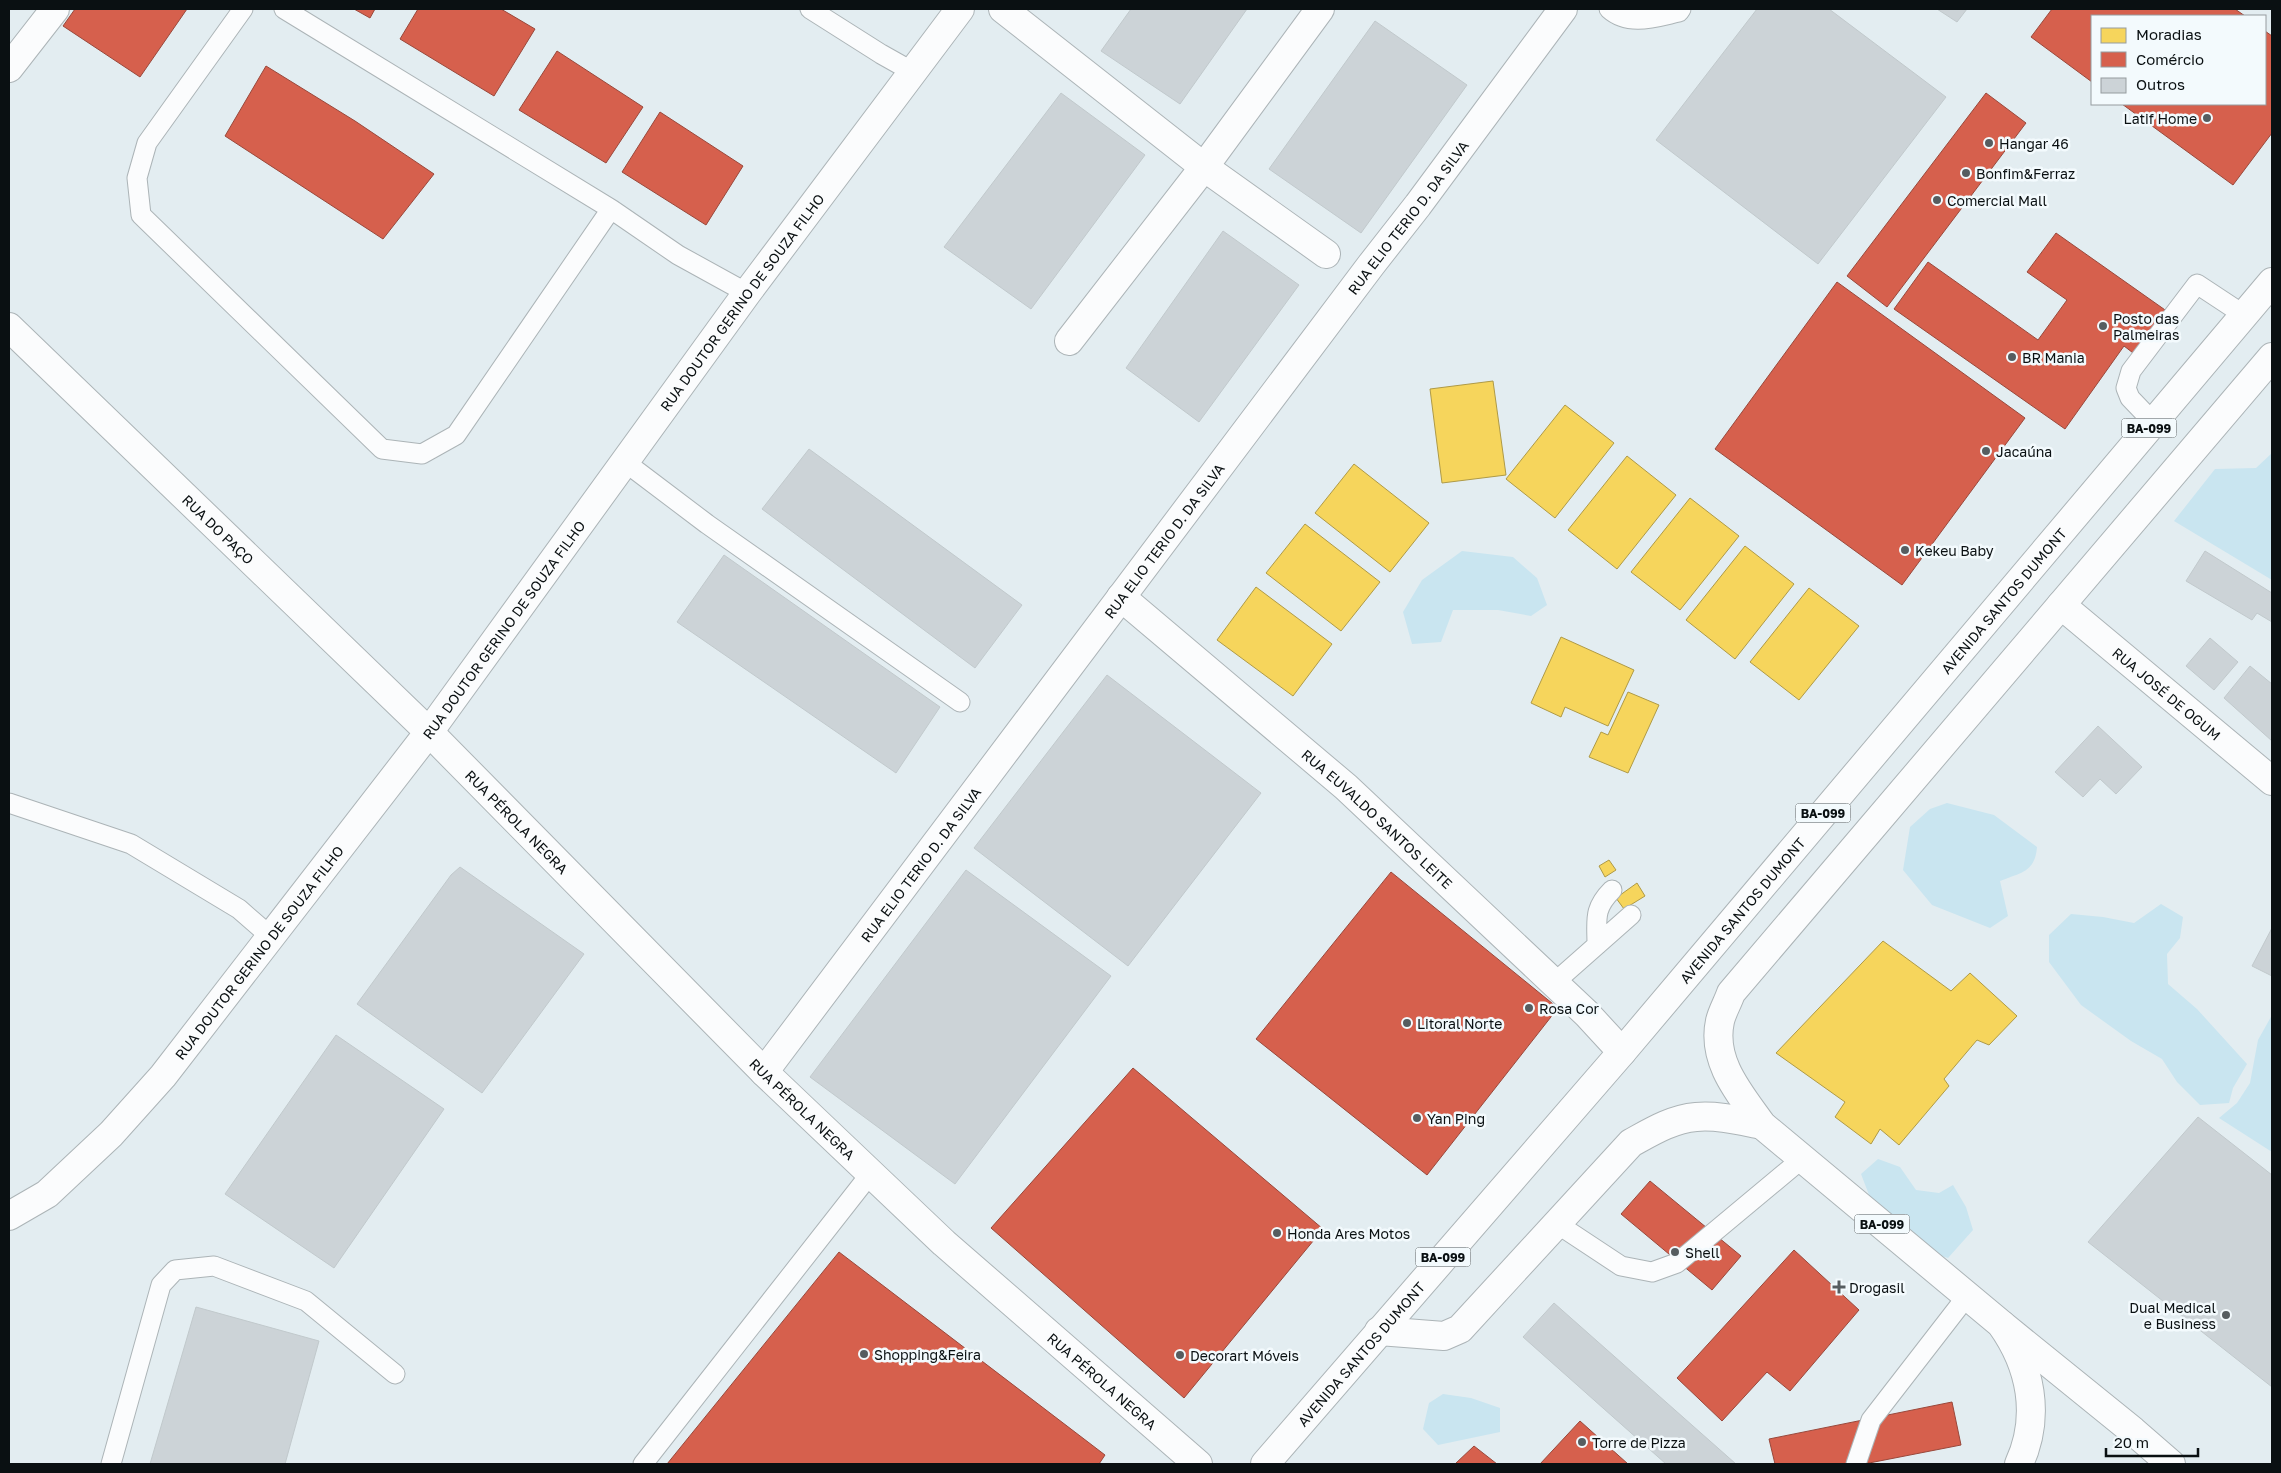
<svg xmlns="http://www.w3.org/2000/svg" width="2281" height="1473" font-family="'Golos Text',sans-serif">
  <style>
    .green { fill: #c9e5f0 }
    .homes { fill: #f6d55c; stroke: #af9a46 }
    .shops { fill: #d6604d; stroke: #99483b }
    .building { fill: #ccd3d7; stroke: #c1c9cc }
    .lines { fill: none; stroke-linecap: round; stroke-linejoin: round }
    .lane-casing { stroke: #acb4b7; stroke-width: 21 }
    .street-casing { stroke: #acb4b7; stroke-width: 30 }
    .secondary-casing { stroke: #acb4b7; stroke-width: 30 }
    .highway-casing { stroke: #acb4b7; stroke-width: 30 }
    .lane { stroke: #fbfcfd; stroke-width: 19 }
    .street { stroke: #fbfcfd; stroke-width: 28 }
    .secondary { stroke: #fbfcfd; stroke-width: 28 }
    .highway { stroke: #fbfcfd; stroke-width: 28 }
    .poi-dot { fill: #565d60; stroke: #f3fafd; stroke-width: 2 }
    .labels { text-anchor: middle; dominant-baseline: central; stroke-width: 5; stroke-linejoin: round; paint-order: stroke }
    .shield { fill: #f3fafd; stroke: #505658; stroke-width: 1 }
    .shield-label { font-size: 12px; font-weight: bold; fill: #0a1012 }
    .poi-label { font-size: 14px; fill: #0a1012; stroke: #f3fafd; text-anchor: start }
    .street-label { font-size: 14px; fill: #0a1012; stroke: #f3fafd }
  </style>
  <rect width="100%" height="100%" fill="#e3edf1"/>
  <path class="green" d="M2272,453V580L2174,521L2215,469L2256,468Z
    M1462,551L1513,557L1537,578L1547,605L1531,616L1498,610H1453L1441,642L1412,644L1403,612L1422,580Z
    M1947,803L1994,815L2037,847C2035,872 2022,872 2000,881L2008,916L1990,928L1932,905L1903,870L1910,827L1930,809Z
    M2161,904L2183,917L2180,938L2167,954L2168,984L2197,1009L2247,1064L2233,1088L2229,1103L2200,1105L2177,1082L2162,1059L2131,1041L2081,1005L2049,962V935L2071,914L2103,917L2134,923Z
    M2272,1015V1152L2219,1118L2237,1103L2250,1083L2258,1040Z
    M1878,1159L1900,1167L1916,1190L1939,1193L1953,1185L1966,1207L1973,1230L1948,1258L1919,1249L1871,1200L1861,1174Z
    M1443,1394L1471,1398L1500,1408V1432L1438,1445L1423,1429L1429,1403Z"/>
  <path class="homes" d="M1493,381L1506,475L1442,483L1430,389Z
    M1565,405L1614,443L1555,518L1506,479Z
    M1627,456L1676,495L1617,569L1568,530Z
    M1354,464L1429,523L1390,572L1315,513Z
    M1690,498L1739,536L1680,610L1631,572Z
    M1305,524L1380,582L1341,631L1266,573Z
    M1745,546L1794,584L1735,659L1686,620Z
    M1256,587L1332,644L1293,696L1217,640Z
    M1809,588L1859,626L1799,700L1750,662Z
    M1561,637L1634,670L1608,726L1565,707L1561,717L1531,703Z
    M1628,692L1659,705L1628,773L1589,757L1601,732L1608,735Z
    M1609,860L1616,870L1605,877L1599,866Z
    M1637,883L1645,896L1624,909L1616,898Z
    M1883,941L1951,991L1970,973L2017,1016L1989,1045L1977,1040L1944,1079L1949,1086L1899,1145L1880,1129L1871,1144L1835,1117L1845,1102L1776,1053Z"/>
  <path class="shops" d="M75,9H187L140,77L63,26Z
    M354,9H375L370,18Z
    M418,9H501L535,29L494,96L400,39Z
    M2052,9H2235L2245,16H2092V82L2031,37Z
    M2265,31L2272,36V133L2233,185L2122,104H2265Z
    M557,51L643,107L606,163L519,110Z
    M266,66L355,121L434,174L383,239L225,136Z
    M1986,93L2026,123L1887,307L1847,276Z
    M660,112L743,166L706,225L622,172Z
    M2056,233L2168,312L2137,356L2124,346L2065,429L1894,309L1928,262L2038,340L2067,300L2027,272Z
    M1837,282L2025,418L1902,585L1715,449Z
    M1391,872L1558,1008L1427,1175L1256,1039Z
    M1133,1068L1323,1229L1184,1398L991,1228Z
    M1650,1181L1741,1256L1712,1290L1621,1214Z
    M1794,1250L1859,1310L1790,1391L1767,1372L1722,1421L1677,1378Z
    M839,1252L1105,1455L1099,1464H667Z
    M1952,1402L1961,1445L1864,1464H1775L1769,1439Z
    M1580,1421L1628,1464H1540Z
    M1474,1446L1497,1464H1455Z"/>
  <path class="building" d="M1131,9H1247L1180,104L1101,51Z
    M1757,9H1829L1946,97L1818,264L1656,140Z
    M1937,9H1967L1957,22Z
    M1375,21L1467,85L1361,233L1269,169Z
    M1061,93L1145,155L1031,309L944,247Z
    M1223,231L1299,285L1199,422L1126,368Z
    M809,449L1022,605L975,668L762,509Z
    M2205,551L2272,593V622L2257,613L2252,620L2186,581Z
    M724,555L940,707L896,773L677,622Z
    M2210,638L2238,662L2214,690L2186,666Z
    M2250,666L2272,684V741L2224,698Z
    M1107,675L1261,793L1128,966L974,848Z
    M2098,726L2142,767L2116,794L2100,779L2083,797L2055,772Z
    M460,867L584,954L482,1093L357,1004L451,875Z
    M966,870L1111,976L955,1184L810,1077Z
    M2272,928V976L2252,966Z
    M336,1035L444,1109L334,1268L225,1194Z
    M2198,1117L2272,1175V1387L2088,1242Z
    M1554,1303L1736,1464H1666L1523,1337Z
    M196,1307L319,1341L285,1464H150Z"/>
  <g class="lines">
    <g class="lane-casing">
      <path id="lane" d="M243,9L147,143L137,178L141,215L382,449L422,454L456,435L611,209
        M284,9L611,209L678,255L747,293
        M810,9L881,54L913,72
        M1609,9C1629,27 1656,17 1679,12L1681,9
        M2153,422L2130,398L2126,388L2131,371L2197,284L2244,315
        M625,462L707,524L960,702
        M9,803L131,844L239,909L270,936
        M1597,945C1597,920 1593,909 1612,890
        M1554,983L1631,915
        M1556,1223L1621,1266L1652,1272L1677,1263L1803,1158
        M111,1464L161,1285L175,1270L214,1266L306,1301L395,1374
        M643,1464L871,1173
        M1856,1464L1871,1420L1967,1296"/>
    </g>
    <g class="street-casing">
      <g id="street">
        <path d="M1003,9L1204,167L1326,254"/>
        <path d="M9,68L55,9"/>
        <path id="s1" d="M9,327L429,732L764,1072L944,1243L1198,1464"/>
        <path d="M1069,341L1204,167L1320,9"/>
        <path id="s2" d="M1121,597L1346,787L1587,1014L1622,1052"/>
        <path id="s3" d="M2061,605L2272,781"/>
        <path id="s4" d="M764,1072L1371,265L1418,205L1563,9"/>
      </g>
    </g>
    <g class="secondary-casing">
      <g id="secondary">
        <path id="s5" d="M9,1216L47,1194L111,1134L163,1076L429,732L747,293L960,9"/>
        <path d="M2002,1325L2133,1431L2171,1464"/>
      </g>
    </g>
    <g class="highway-casing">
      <g id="highway">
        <path d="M1379,1331L1444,1336L1460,1329L1631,1143C1651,1132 1672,1119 1696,1117C1718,1115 1741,1121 1762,1125"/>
        <path id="s6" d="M1265,1464L1622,1052L2272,282"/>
        <path d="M2019,1464C2041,1416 2031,1366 2001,1324L1762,1125C1741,1095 1711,1062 1720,1021C1722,1012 1728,1002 1731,993L2272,357"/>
      </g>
    </g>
    <use href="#lane" class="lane"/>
    <use href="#street" class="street"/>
    <use href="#secondary" class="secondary"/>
    <use href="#highway" class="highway"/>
  </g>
  <g class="poi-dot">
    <circle cx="2207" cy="118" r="5"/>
    <circle cx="1989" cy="143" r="5"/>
    <circle cx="1966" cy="173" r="5"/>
    <circle cx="1937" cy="200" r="5"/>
    <circle cx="2103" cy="326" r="5"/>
    <circle cx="2012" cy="357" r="5"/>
    <circle cx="1986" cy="451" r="5"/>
    <circle cx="1905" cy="550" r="5"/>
    <circle cx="1529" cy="1008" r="5"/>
    <circle cx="1407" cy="1023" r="5"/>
    <circle cx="1417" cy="1118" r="5"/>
    <circle cx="1277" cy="1233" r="5"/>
    <circle cx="1675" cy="1252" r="5"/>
    <path d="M1836.5 1279.5h5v5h5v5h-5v5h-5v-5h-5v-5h5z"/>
    <circle cx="2226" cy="1315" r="5"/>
    <circle cx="864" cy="1354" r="5"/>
    <circle cx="1180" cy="1355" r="5"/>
    <circle cx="1582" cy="1442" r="5"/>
  </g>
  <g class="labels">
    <g class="shield">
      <rect x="2121.5" y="418.5" width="55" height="19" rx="4"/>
      <rect x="1795.5" y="803.5" width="55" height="19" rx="4"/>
      <rect x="1854.5" y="1214.5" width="55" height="19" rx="4"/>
      <rect x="1415.5" y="1247.5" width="55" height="19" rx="4"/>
    </g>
    <g class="shield-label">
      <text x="2149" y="428">BA-099</text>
      <text x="1823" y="813">BA-099</text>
      <text x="1882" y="1224">BA-099</text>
      <text x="1443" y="1257">BA-099</text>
    </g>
    <g class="poi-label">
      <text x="2197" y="118" text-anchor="end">Latif Home</text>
      <text x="1999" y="143">Hangar 46</text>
      <text x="1976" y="173">Bonfim&amp;Ferraz</text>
      <text x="1947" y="200">Comercial Mall</text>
      <text x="2113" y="318">Posto das<tspan x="2113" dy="16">Palmeiras</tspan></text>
      <text x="2022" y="357">BR Mania</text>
      <text x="1996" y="451">Jacaúna</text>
      <text x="1915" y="550">Kekeu Baby</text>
      <text x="1539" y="1008">Rosa Cor</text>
      <text x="1417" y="1023">Litoral Norte</text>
      <text x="1427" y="1118">Yan Ping</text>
      <text x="1287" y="1233">Honda Ares Motos</text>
      <text x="1685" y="1252">Shell</text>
      <text x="1849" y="1287">Drogasil</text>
      <text x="2216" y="1307" text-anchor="end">Dual Medical<tspan x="2216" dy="16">e Business</tspan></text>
      <text x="874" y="1354">Shopping&amp;Feira</text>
      <text x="1190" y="1355">Decorart Móveis</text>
      <text x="1592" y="1442">Torre de Pizza</text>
    </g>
    <g class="street-label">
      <text stroke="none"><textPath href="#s4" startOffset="1070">RUA ELIO TERIO D. DA SILVA</textPath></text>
      <text stroke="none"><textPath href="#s5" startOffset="1176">RUA DOUTOR GERINO DE SOUZA FILHO</textPath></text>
      <text stroke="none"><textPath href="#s1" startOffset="291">RUA DO PAÇO</textPath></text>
      <text stroke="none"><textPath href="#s4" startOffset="665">RUA ELIO TERIO D. DA SILVA</textPath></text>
      <text stroke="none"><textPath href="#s6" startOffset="1136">AVENIDA SANTOS DUMONT</textPath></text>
      <text stroke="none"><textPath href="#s5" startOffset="771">RUA DOUTOR GERINO DE SOUZA FILHO</textPath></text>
      <text stroke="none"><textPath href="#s3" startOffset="138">RUA JOSÉ DE OGUM</textPath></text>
      <text stroke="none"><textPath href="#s2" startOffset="339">RUA EUVALDO SANTOS LEITE</textPath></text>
      <text stroke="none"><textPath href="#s1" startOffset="709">RUA PÉROLA NEGRA</textPath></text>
      <text stroke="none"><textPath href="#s4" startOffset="260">RUA ELIO TERIO D. DA SILVA</textPath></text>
      <text stroke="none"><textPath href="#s6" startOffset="731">AVENIDA SANTOS DUMONT</textPath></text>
      <text stroke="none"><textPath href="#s5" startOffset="366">RUA DOUTOR GERINO DE SOUZA FILHO</textPath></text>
      <text stroke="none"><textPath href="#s1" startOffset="1114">RUA PÉROLA NEGRA</textPath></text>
      <text stroke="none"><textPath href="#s6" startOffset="146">AVENIDA SANTOS DUMONT</textPath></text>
      <text stroke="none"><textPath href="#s1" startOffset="1519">RUA PÉROLA NEGRA</textPath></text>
    </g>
  </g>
  <rect width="2281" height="1473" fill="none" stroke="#0a1012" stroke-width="20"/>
  <rect x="2091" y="15" width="175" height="90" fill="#f3fafd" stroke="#969c9f"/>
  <rect x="2101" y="28" width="25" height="15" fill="#f6d55c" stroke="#969c9f"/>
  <text x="2136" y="40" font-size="15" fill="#0a1012">Moradias</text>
  <rect x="2101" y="52" width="25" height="15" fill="#d6604d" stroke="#969c9f"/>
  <text x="2136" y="65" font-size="15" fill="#0a1012">Comércio</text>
  <rect x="2101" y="78" width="25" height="15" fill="#ccd3d7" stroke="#969c9f"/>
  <text x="2136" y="90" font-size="15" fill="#0a1012">Outros</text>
  <path d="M2106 1448v8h92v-8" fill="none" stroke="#0a1012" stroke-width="2.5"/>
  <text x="2114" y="1448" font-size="15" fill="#0a1012" stroke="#f3fafd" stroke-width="4" paint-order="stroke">20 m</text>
</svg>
